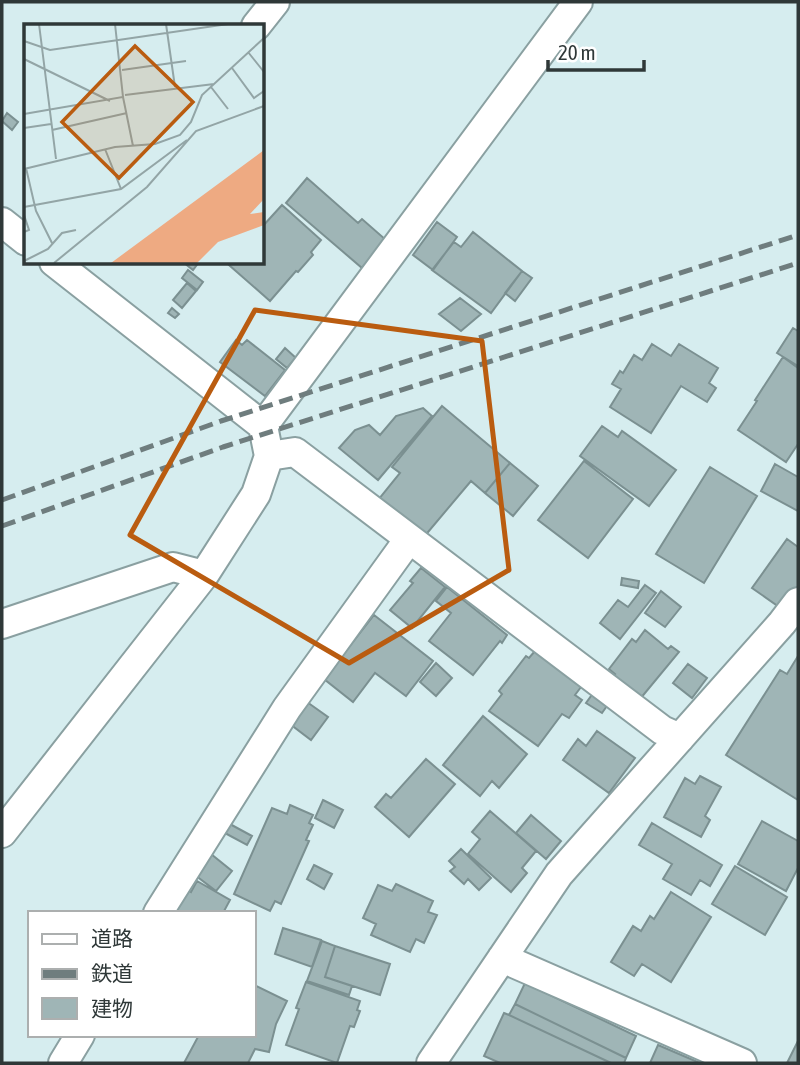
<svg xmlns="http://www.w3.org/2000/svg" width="800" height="1065" font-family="'Asap Condensed','Noto Sans JP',sans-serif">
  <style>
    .building { fill: #9fb5b6; stroke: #7b9091; stroke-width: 2 }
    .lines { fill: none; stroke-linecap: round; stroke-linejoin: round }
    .minor-casing { stroke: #8aa0a1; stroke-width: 32 }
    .minor { stroke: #fff; stroke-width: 28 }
    .rail { stroke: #6f7d7e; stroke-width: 5; stroke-dasharray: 14 7; stroke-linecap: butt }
    .marked { fill: none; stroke: #ba5c10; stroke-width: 5; stroke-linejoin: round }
    .inset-road { fill: none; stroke: #93a5a6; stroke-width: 2 }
    .view { fill: #ba5c10; fill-opacity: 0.15; stroke: #ba5c10; stroke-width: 3.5 }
    .inset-edge { fill: none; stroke: #2f3838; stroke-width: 3.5 }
  </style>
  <rect width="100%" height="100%" fill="#d6edef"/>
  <path class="building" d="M7,113L18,122L12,130L2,121Z
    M307,178L358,223L362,219L386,240L362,268L286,203Z
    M282,205L321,240L311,252L313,255L298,272L296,271L270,301L229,265L231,262H262V227Z
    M437,222L457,237L433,270L413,255Z
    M473,232L522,271L491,313L432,270L454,242L461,247Z
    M183,262H199L193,270Z
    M188,270L203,282L197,290L182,278Z
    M522,271L532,278L515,301L505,293Z
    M187,283L196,291L182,308L173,300Z
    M460,298L481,314L461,331L439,314Z
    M172,308L179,314L175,318L168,313Z
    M793,328L798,331V366L777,353Z
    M236,340L242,345L247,340L285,370L265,396L220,362Z
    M652,344L671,356L679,344L718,368L709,383L716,388L707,402L681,386L651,433L610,407L621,389L612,384L620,371L623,373L634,355L642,360Z
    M285,348L296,358L287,368L276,359Z
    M783,357L798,368V444L786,462L738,430L757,401L755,400Z
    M442,406L510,463L485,493L471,481L423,538L378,500L400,473L392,467Z
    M423,408L432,416L378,480L339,448L355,430L369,425L380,435L396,416Z
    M602,426L618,437L622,431L676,470L649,506L580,456Z
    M584,461L633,499L588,558L538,520Z
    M510,463L538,486L513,516L485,493Z
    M775,464L798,477V511L761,491Z
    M710,467L757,496L704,583L656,554Z
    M787,539L798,547V586L782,609L752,588Z
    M421,568L445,587L412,628L390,610L413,583L410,581Z
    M622,578L639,581L638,588L621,585Z
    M645,585L656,593L620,639L600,623L618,600L628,607Z
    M447,587L507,635L502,643L500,641L473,675L429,641L451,613L436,601Z
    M661,591L681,607L665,627L645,613Z
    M374,615L433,661L406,696L375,673L353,702L324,679Z
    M645,630L668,649L671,646L679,652L640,699L612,677L615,674L609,669L632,639L636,642Z
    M535,651L581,687L575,695L582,700L569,718L562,714L538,746L489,711L502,694L499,691L526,656L529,658Z
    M798,656V800L726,755L780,670L787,674Z
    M436,663L452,678L436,696L420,682Z
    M688,664L707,678L692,698L673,683Z
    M594,692L609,703L602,713L586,703Z
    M307,702L328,717L311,740L290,724Z
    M483,716L527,754L499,788L492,781L480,796L443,765Z
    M597,731L635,758L609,793L563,760L578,739L586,746Z
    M426,759L455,784L409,837L375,807L386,794L391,798Z
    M700,776L721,787L705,816L710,820L701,837L664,817L685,778L695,784Z
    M323,800L343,810L334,828L315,818Z
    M290,805L313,815L309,823L313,825L306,840L309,841L281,904L275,901L270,911L234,894L272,808L287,814Z
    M490,811L536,851L522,868L527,873L511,892L468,854L480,839L472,832Z
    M531,815L561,841L546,859L516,833Z
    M762,821L798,841V868L786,891L738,864Z
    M228,823L252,836L247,845L223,832Z
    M652,823L722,865L710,886L700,880L691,895L663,879L672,864L639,845Z
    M461,849L491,878L479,890L468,879L464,884L450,871L455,867L449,861Z
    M211,854L232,871L216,891L195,875Z
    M314,865L332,874L324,889L307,879Z
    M735,866L787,897L765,935L712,904Z
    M197,881L230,900L223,913H168L183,887L191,892Z
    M396,884L433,901L428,912L437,915L424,943L416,939L410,952L371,935L376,924L363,918L378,885L392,891Z
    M671,892L711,917L671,982L642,964L634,976L611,962L633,926L641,931L650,916L654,919Z
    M283,928L321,940L312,967L275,954Z
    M322,941L335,946L325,977L352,986L349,995L307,981Z
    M335,946L390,964L380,995L325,977Z
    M306,982L360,1001L357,1010L360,1011L354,1027L350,1026L337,1063L286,1045L299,1009L296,1008Z
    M525,983L636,1036L626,1058L515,1004Z
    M254,985L287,1001L276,1024L269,1052L255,1049L248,1063H184L199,1035H254L255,1014L254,1013Z
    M515,1004L626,1058L624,1063H611L509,1015Z
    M504,1013L509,1015L611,1063H500L484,1056Z
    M798,1041V1063H787Z
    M658,1045L700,1063H650Z"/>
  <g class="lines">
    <g class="minor-casing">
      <path id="minor" d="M256,26L275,2
        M2,222L26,241
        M263,426L578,2
        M269,456L295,452L662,730L680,738
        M2,624L173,567L204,575
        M2,833L204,575L256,494L269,456L263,426L54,262
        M158,913L287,708L409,539
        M502,958L742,1063
        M63,1063L80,1035
        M431,1063L559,874L782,623L798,602"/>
    </g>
    <use href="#minor" class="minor"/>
    <path class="rail" d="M2,500L221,421L798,235
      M2,526L223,447L798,263"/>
  </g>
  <path class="marked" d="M255,310L482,341L509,570L349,663L130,535Z"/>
  <g transform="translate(24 24)">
    <rect width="240" height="240" fill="#d6edef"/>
    <path d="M240,126V175L226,190L240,188V201L194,218L173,239H87Z" fill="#eeaa82"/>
    <path class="inset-road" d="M15,0L32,135M142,0L151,63M0,17L26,26L204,0M224,28L240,48M0,35L86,77M208,44L230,74L240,67M98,46L162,37M187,63L204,85M101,71L190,60M99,73L109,122M0,90L99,73L91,0M0,104L27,100M28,106L103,89M81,125L97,165M2,144L12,187L28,219M0,145L91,123L131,120L156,111L167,98L178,71L240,14M0,183L97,165L163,116M0,191L5,206L0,208M0,237L24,225L38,209L52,206M30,239L123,163L172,107L240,82"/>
    <path class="view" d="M111,22L169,78L95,154L38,98Z"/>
    <rect width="240" height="240" class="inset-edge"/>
  </g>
  <rect width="800" height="1065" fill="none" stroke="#2f3838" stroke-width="7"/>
  <rect x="28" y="911" width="228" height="126" fill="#ffffff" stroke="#acafaf" stroke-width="2"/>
  <rect x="42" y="934" width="35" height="10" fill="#ffffff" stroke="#acafaf" stroke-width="2"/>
  <text x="91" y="946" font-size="21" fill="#2f3838">道路</text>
  <rect x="42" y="969" width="35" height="10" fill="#6f7d7e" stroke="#acafaf" stroke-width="2"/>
  <text x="91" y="981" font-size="21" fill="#2f3838">鉄道</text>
  <rect x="42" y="998" width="35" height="21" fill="#9fb5b6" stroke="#acafaf" stroke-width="2"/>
  <text x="91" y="1016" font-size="21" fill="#2f3838">建物</text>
  <path d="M548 60v10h96v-10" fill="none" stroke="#2f3838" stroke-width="3.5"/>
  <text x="558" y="60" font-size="21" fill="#2f3838" stroke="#ffffff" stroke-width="5" paint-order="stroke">20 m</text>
</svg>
